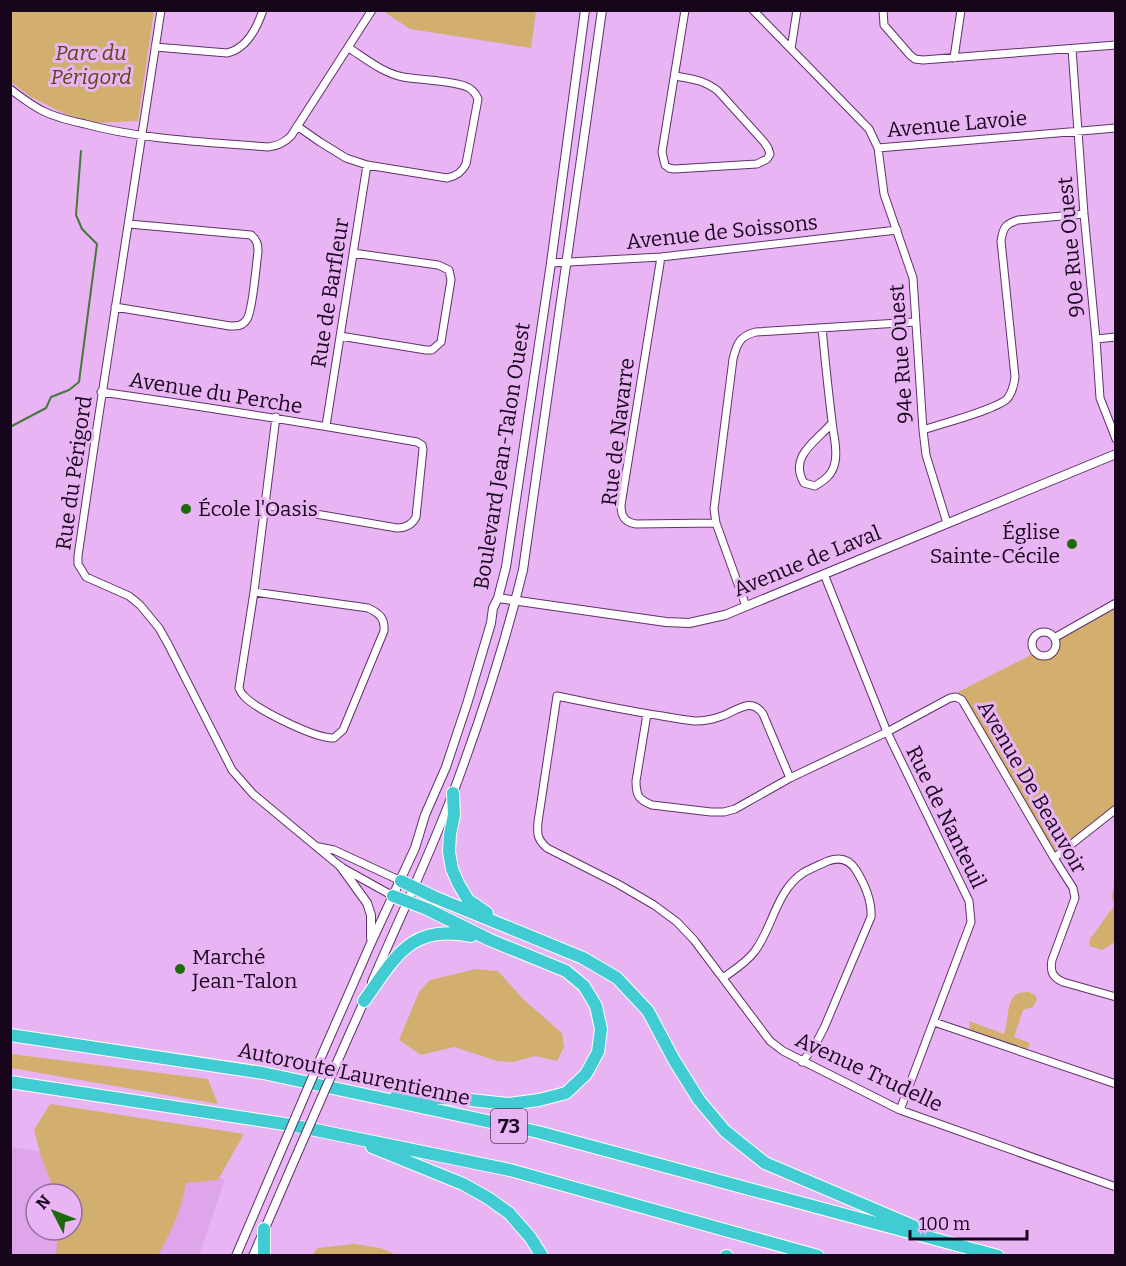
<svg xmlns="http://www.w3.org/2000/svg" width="1126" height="1266" font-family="Bitter,serif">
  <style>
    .built { fill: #dfa5eb; fill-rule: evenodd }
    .green { fill: #d3af6f }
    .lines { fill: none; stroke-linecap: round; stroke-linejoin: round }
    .stream { stroke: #46783d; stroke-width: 2 }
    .minor-casing { stroke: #60326a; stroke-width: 9 }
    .tertiary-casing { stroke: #60326a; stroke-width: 10 }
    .motorway-casing { stroke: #fff; stroke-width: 14 }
    .minor { stroke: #fff; stroke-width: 7 }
    .tertiary { stroke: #fff; stroke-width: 8 }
    .motorway { stroke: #41ccd4; stroke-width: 12 }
    .tertiary-bridge-casing { stroke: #60326a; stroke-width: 10; stroke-linecap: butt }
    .tertiary-bridge { stroke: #fff; stroke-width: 8 }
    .poi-dot { fill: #1c6907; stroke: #e9b4f4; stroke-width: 2 }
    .labels { text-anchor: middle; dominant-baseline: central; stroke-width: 6; stroke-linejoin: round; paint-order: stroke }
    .shield { fill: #e9b4f4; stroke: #563a5c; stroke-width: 1.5 }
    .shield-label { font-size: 20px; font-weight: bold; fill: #17051b }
    .park-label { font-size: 21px; font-style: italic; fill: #5f4513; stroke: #e9b4f4 }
    .street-label { font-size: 21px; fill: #17051b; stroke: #e9b4f4 }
    .poi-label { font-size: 21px; fill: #17051b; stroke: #e9b4f4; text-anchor: start }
  </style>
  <rect width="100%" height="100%" fill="#e9b4f4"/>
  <path class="built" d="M10,1147L225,1179L199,1255H11ZM36,1194H72V1230H36Z"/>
  <path class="green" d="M10,11H154L138,121L93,123L63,113L31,97L11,82Z
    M383,11H536L531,48L410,29Z
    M1115,603V809L1054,858L965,702L950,698L960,691L1029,656L1034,651L1039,656H1049C1055,652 1057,646 1054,638Z
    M1115,878V942L1102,950L1089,946L1090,939L1114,906L1112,897Z
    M476,969L498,971L524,1000L562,1033L564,1047L557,1061L535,1056L513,1062L497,1061L454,1047L421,1055L399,1040L419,992L430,980Z
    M1029,992L1035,995L1037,999L1033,1007L1023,1010L1014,1037L1030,1043L1027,1051L970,1031L969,1021L1004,1034C1009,1022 1005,999 1019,993C1022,992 1026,992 1029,992Z
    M11,1054L208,1079L218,1104L11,1068Z
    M50,1104L244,1134L218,1180L186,1183C181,1211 172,1231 158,1255H56L58,1230H72V1194H55L40,1153L34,1130Z
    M354,1244L380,1248L397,1255H312L318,1248Z"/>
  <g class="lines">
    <path class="stream" d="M10,427L46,408L51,397L69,390L79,382L97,244L82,229L76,215L81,151"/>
    <g class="minor-casing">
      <path id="minor" d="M161,10C134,193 104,374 78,556V564L86,577L129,596L140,605L159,628L168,644L232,770L253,794L341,867L393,896
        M753,10L869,129L878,148L1116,128
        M883,10L884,25L910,55L915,59L923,60L1116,45
        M155,47L227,53C246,49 257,28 263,10
        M791,49L797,10
        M1072,49L1084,214L1096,339L1100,398L1116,439
        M954,58L961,10
        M675,76C693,79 704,80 718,91L764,142L768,148L770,154L767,159L757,164L674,169L669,168L665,165L662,152L685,10
        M10,89C21,97 32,106 45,112C58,118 71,121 85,124C144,140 207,142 268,147C278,146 284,143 291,136L372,10
        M297,126L320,142L346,158L367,165L447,178C457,176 462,172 466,164L478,99C476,94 474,91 469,88C458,81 419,80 403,77C383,73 366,59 349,48
        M878,148L884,194L913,278L923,430L926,455L947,523
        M661,257L621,505C621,517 625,522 636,524L716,523
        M551,263L661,257L897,230
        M115,307L230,326C238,326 243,326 247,319C253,310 256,265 258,252C258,244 257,240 251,235L129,224
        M822,328C825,359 828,390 832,421C833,435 838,448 835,462C833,474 825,480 815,486L804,483C788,456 817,441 832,423
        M340,336L426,350H432L441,342L451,280L449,270L438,265L353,253
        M1096,339L1116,337
        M101,392C207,407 312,424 417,442L422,445L423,449L416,517C412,525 406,528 397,528L264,505
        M326,426L367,165
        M923,430C940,424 995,410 1007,399C1012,393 1014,385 1015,377L1001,241C1003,228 1005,224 1018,220L1084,214
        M824,574L887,732L969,901L971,922L900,1110
        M254,592L368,608C379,613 385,618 384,631L343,730L334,738C316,739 257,710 244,696C241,693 241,693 239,688L254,592L276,417
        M746,606L716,523L714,509L733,359C737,343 740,336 756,332L915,322
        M1032 644a12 12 0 1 1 24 0a12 12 0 1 1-24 0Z
        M1054,638L1116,603
        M647,714L636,781C636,796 639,800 652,805L711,812H724L735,809L790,778L887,732L950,698L956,697L962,700L1054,858L1073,888L1075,898L1052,960C1050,971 1052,977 1063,982L1116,997
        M790,778L763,714C751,696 737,711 722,716C714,719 704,721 695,721C684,720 673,718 662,716C627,711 592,703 557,696L538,822C537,834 537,839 547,848L618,884L654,905L677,922L694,940L770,1041L783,1051L900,1110L1116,1187
        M319,847L334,850L401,881
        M1054,858L1116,809
        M723,978C734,970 747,962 755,951C773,927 776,891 803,873C811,868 820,865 828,861C839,857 849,859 856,870C864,883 872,901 871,917L824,1028L814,1047L802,1062
        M934,1022L1116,1084"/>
    </g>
    <g class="tertiary-casing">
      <path id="tertiary" d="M498,598L666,622L689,623L725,615L1116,454
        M341,867L367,903L371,915V938
        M372,982C399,919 429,857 453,793C480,721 505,644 523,570L602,10
        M325,1048L371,943L415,848L425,815L446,767L467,704L491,623L493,608L498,598L506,567L551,263L585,10
        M342,1051L366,997
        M236,1256L278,1158
        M253,1256L294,1161"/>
    </g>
    <g class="motorway-casing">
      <path id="motorway" d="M453,793L454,815L450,834L449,852L452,869L458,883L468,900L487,913
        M401,881L434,897L583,958L617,978L648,1011L674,1060L699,1100L725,1131L765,1163L913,1226
        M393,896L427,909L490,940L566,971L584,986L596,1006L601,1029L598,1052L586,1074L566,1093L539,1100L508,1104L461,1099L396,1096
        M364,1001C395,958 410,923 471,936
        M10,1035L263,1073L538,1132L998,1256
        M10,1082L291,1125L510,1170L818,1256
        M372,1147L463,1184L488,1198L509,1213L530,1237L542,1256
        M264,1256V1229
        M726,1256H727"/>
    </g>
    <use href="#minor" class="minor"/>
    <use href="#tertiary" class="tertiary"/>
    <use href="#motorway" class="motorway"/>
    <g class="tertiary-bridge-casing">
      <path id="tertiary-bridge" d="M278,1158L325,1048
        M294,1161L342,1051"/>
    </g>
    <use href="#tertiary-bridge" class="tertiary-bridge"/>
  </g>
  <g class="poi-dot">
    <circle cx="186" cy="509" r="6"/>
    <circle cx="1072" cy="544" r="6"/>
    <circle cx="180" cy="969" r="6"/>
  </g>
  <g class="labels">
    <rect class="shield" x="491" y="1109" width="36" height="34" rx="4.5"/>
    <g class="shield-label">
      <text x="509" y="1126">73</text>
    </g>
    <g class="park-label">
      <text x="91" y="53">Parc du<tspan x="91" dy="24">Périgord</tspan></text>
    </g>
    <g class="street-label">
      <text transform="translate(957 124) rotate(-5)">Avenue Lavoie</text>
      <text transform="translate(722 232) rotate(-6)">Avenue de Soissons</text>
      <text transform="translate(1071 247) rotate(-95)">90e Rue Ouest</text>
      <text transform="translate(330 293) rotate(-81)">Rue de Barfleur</text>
      <text transform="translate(901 354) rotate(-94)">94e Rue Ouest</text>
      <text transform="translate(216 393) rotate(9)">Avenue du Perche</text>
      <text transform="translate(618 432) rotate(-83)">Rue de Navarre</text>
      <text transform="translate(502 456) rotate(-81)">Boulevard Jean-Talon Ouest</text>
      <text transform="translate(74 473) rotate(-82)">Rue du Périgord</text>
      <text transform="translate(807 561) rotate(-22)">Avenue de Laval</text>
      <text transform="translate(1032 787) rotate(60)">Avenue De Beauvoir</text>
      <text transform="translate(946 817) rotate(64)">Rue de Nanteuil</text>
      <text transform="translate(869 1072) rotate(25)">Avenue Trudelle</text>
      <text transform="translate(354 1074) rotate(12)">Autoroute Laurentienne</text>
    </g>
    <g class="poi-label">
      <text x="198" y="509">École l'Oasis</text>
      <text x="1060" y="532" text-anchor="end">Église<tspan x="1060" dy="24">Sainte-Cécile</tspan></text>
      <text x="192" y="957">Marché<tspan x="192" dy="24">Jean-Talon</tspan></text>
    </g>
  </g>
  <rect width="1126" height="1266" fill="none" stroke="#17051b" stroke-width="24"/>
  <g transform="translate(54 1212) rotate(312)"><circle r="28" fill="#e9b4f4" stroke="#956e9d" stroke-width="1.5"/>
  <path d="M0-4.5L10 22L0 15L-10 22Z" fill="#1c6907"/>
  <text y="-9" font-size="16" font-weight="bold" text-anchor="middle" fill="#17051b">N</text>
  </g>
  <path d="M910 1230v9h117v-9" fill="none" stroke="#17051b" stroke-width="3"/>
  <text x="919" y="1230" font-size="18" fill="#17051b" stroke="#e9b4f4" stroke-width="4.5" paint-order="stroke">100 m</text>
</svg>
